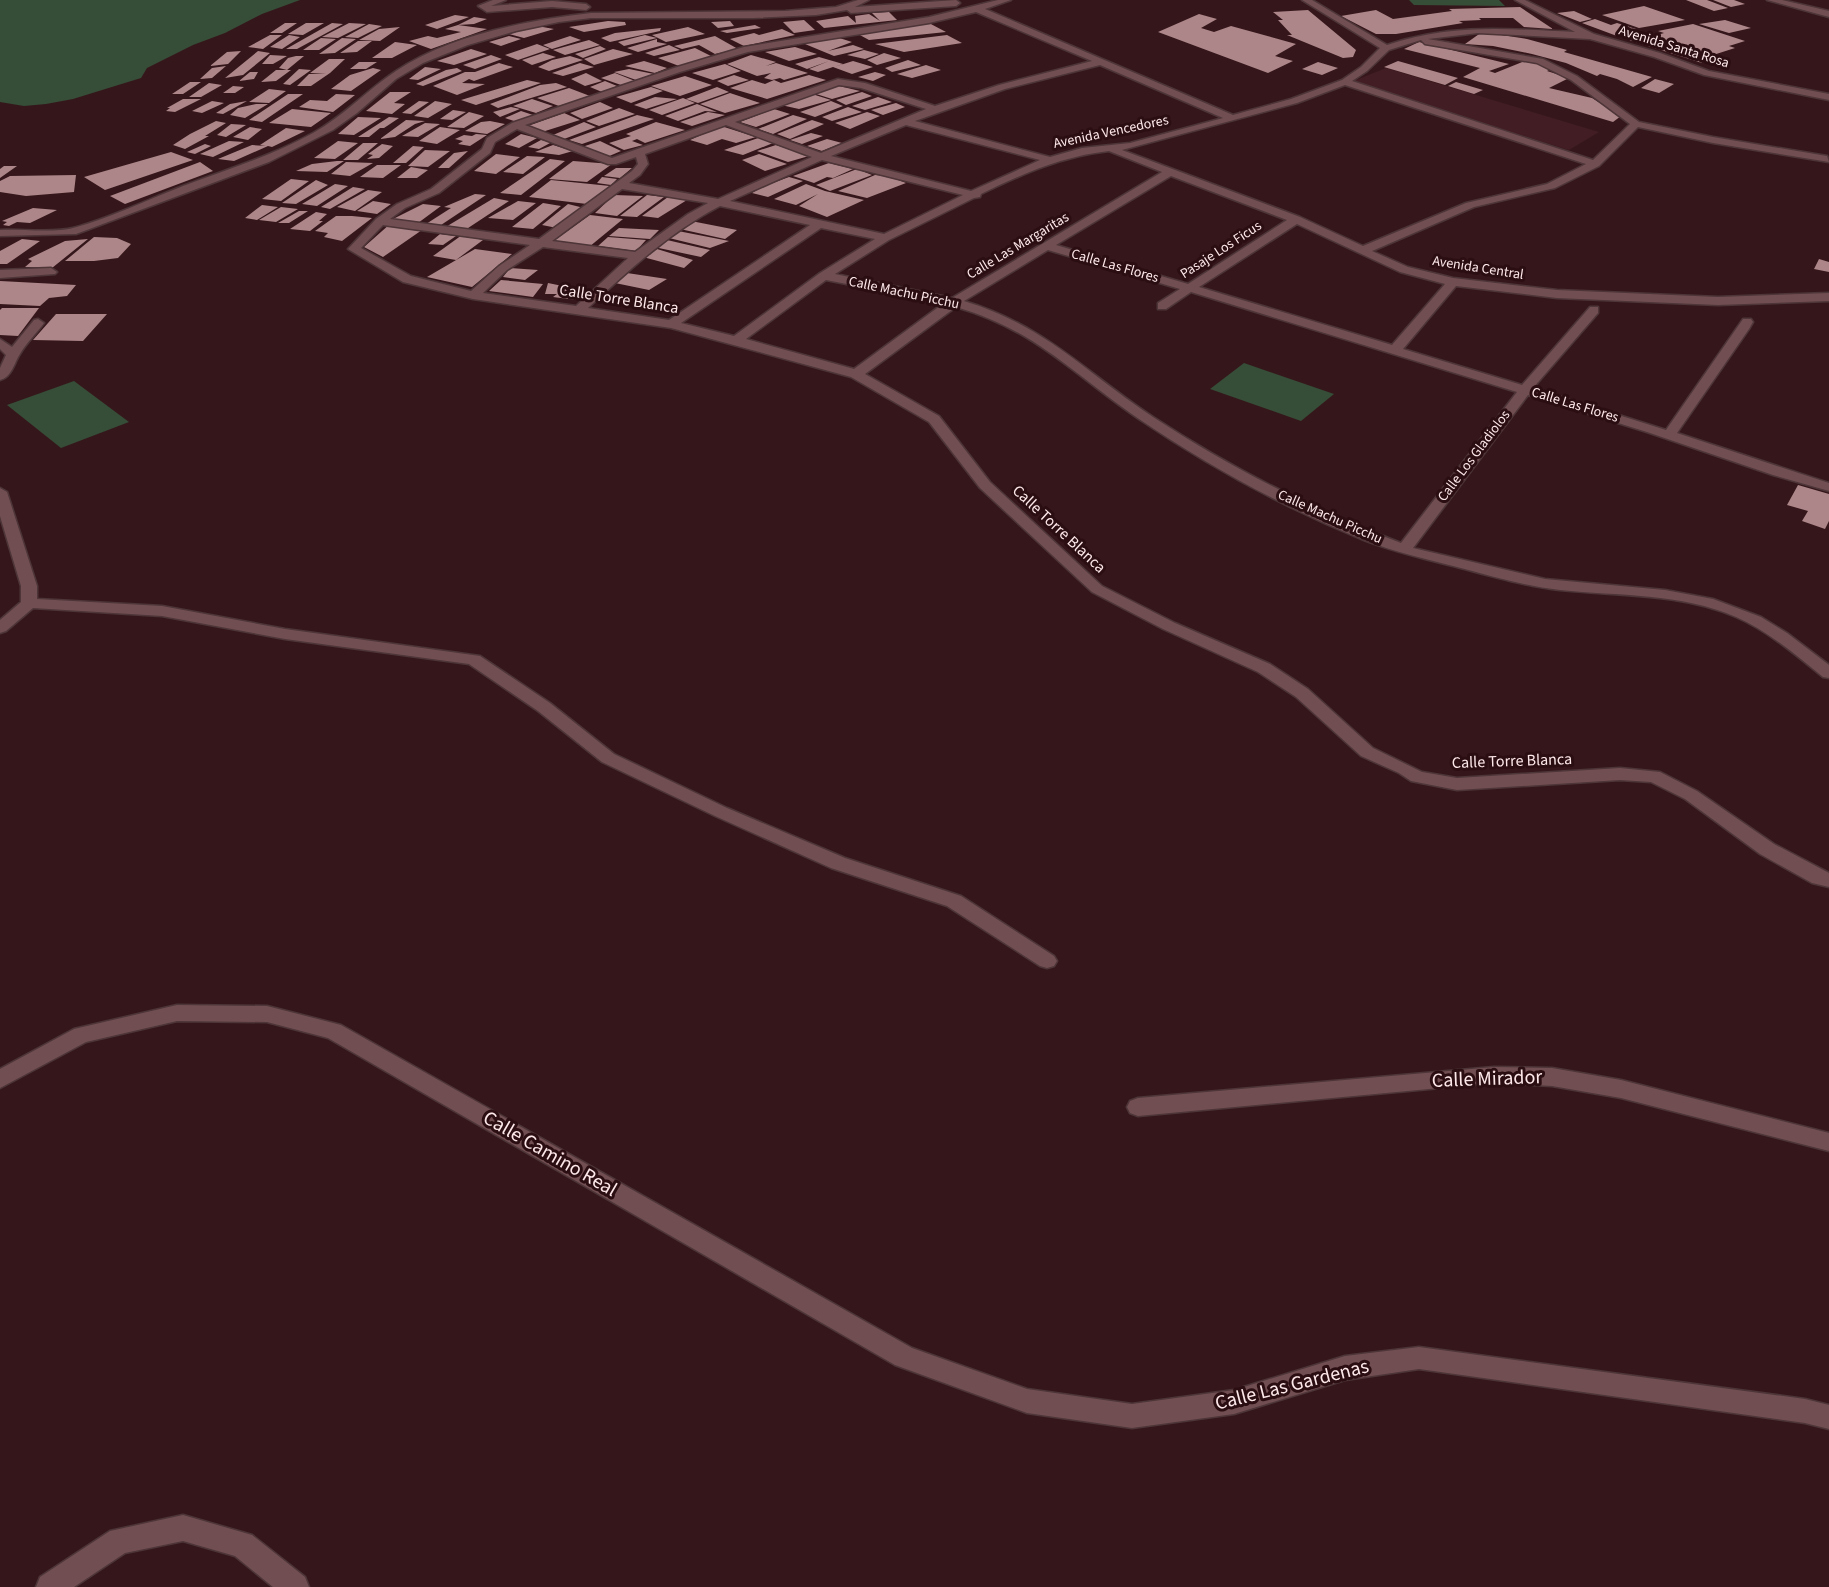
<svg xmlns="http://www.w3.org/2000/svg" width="1829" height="1587" font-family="'Source Sans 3',sans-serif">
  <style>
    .built { fill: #421d23 }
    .green { fill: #364d38 }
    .building { fill: #ad8689 }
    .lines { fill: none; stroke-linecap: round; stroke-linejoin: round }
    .minor-casing { stroke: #4d3538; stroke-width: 3 }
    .minor { fill: #714e51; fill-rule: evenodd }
    .labels { text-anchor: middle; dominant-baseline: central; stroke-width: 6; stroke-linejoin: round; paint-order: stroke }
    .far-street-label { font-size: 14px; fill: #fde8e9; stroke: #2b0e12 }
    .street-label { font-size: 16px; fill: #fde8e9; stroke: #2b0e12 }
    .near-street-label { font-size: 20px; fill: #fde8e9; stroke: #2b0e12 }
  </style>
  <rect width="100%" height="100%" fill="#35171b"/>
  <path class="built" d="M1386,68L1599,132L1569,150L1351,82Z"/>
  <path class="green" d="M0,0H300L262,14L225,33L193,45L147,68L141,78L73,99L46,104L24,106L0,102Z
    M1409,0H1499L1505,6L1414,5Z
    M1244,363L1334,394L1301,421L1210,389Z
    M74,381L129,422L61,448L7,405Z"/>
  <path class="building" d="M1686,0H1707L1728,8L1714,11Z
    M1713,0H1734L1745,4L1731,7Z
    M1644,6L1685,20L1639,28L1602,15Z
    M1520,7L1553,29L1524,27L1513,18H1479L1481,20L1459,21L1463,23L1396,34H1376L1341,16L1376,10L1393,19L1452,11L1449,9Z
    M1308,10L1356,50L1353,57L1343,58L1287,35H1292L1278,20H1283L1273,12Z
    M1574,11L1592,19L1580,22L1557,13Z
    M889,12L897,20L824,28L816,21L848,16L856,23L855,16L869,14L880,21L872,13Z
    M1199,14L1217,19L1201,28L1214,32L1231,26L1296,44L1275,56L1293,61L1268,73L1158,32Z
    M455,15L469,17L437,29L425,25Z
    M474,17L487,19L474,24L458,25Z
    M1595,19L1611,25L1617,23L1636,29L1617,36L1582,23Z
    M804,20L815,30L794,33L783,22Z
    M1725,20L1751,28L1729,33L1699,24Z
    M608,21L625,22L626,25L584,32L569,27Z
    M730,21L734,26L718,28L711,22Z
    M927,22L946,32L869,40L858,34Z
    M285,23H297L282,33H270Z
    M306,23H324L303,35L288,34Z
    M332,23L343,24L297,49H286Z
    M349,23L366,24L338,38L322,37Z
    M369,24L382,26L358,38L345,37Z
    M1693,24L1745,41L1729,46L1735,48L1710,56L1714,58L1702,63L1626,39L1643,34L1651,37L1664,33L1658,31Z
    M458,25L487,29L431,49L409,41L428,36L437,38L461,32L445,29Z
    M755,25L761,28L727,33L720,31Z
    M537,26L554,29L524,38L509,34Z
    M400,27L380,41L359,40L379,29Z
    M688,27L705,34L666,42L652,35Z
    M661,28L660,31L610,42L601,38L615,33Z
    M782,29L795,35L744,46L730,39L754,33L759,35Z
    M1482,32L1527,39L1567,50L1564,52L1652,77L1633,87L1617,79L1600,74L1597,76L1566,63L1532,54L1493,46L1465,44Z
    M270,35H282L263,49L248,47Z
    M289,35L300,37L282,49L270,47Z
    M645,35L657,38L624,46L618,42Z
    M947,35L962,43L904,52L875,44Z
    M509,36L521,39L501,46L489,42Z
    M570,36L581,40L552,49L543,45Z
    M715,36L738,49L715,54L699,45L682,49L674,46Z
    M833,36L852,42L828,51L853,45L864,49L834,56L805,44Z
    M321,38L336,39L319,50H303Z
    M342,38L356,39L335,53L319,54Z
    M657,39V42L667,44L638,52L627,48Z
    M589,40L600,45L565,55L553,50Z
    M358,41H372L357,52L340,53Z
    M395,42L417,45L392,58H372Z
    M1419,42L1509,64L1489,71L1495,73L1527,60L1553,68L1547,71L1569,78L1549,88L1592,98L1621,116L1613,122L1463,77L1480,68L1404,49Z
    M537,44L550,49L518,60L505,55Z
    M669,45L680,50L654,56L645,53Z
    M600,46L606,49L583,58L575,54Z
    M795,47L817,54L789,61L765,52Z
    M695,48L713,57L679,66L658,58Z
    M471,49L487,54L454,65L437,61Z
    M613,49L633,54L594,65L584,59Z
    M864,50L879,54L865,59L847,55Z
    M241,51L228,64L210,66L227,52Z
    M258,51L270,53L243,75L225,78Z
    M543,53L556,57L532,65L522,60Z
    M884,53L901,58L877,65L867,60Z
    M270,55L287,56L273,64H262Z
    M491,55L502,59L475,69L463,65Z
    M751,55L776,62L766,66L776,63L808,73L784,80L780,78L772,80L764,78L771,73L757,76L727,64Z
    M296,56H304L287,70L279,68L288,58Z
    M570,56L583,60L549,71L538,67L552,60Z
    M819,57L843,64L834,67L853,61L873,67L852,74L833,67L818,72L809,69L829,61L807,69L795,64Z
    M329,59H345L330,73L311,86H297L309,74H326L310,73Z
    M908,60L921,65L892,72L885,68Z
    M644,61L667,68L655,73L625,66Z
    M1398,61L1458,78L1445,85L1384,67Z
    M359,62H377L366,69H350Z
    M1318,62L1338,68L1322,75L1302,69Z
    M499,63L513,67L474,81L469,79L462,83L485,84L457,95L433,86L465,72H475Z
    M580,63L594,67L563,76L552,73Z
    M725,64L741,71L713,80L692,73Z
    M926,65L941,70L912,78L897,74Z
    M226,66L212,78L200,79L212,68Z
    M425,67L441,69L418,80L409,79Z
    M373,68L381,70L351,91L331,89L350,75Z
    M457,68L462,71L423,86L416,84L446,70Z
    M299,69L311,70L290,85L283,84Z
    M629,69L654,74L636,80L614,72Z
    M276,70H291L276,81L261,82Z
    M250,72H258L254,79L239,81Z
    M875,72L886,75L873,81L858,77Z
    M586,73L602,81L585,86L571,79Z
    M615,73L635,81L621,85L601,78Z
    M734,75L749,80L728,86L717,81Z
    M809,75L826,80L767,99L730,88L752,80L765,84L774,80L781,83Z
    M685,76L712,85L680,96L651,86Z
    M1655,79L1674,84L1659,93L1641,88Z
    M527,80L541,83L476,105L461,100Z
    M605,81L617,86L602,92L590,87Z
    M190,82H201L183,94H172Z
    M1456,82L1483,90L1474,94L1448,86Z
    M209,83L222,85L201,97H189Z
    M556,83L567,87L498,108L490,104L540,85Z
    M233,86L244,87L235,93H223Z
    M839,86L860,91L832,99L813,93Z
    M651,87L663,91L631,103L616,97Z
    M717,87L729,92L698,103L686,99Z
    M569,88L590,96L559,106L537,98Z
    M269,89L286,91L269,103L249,102Z
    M390,92H411L394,103L405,104L392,114L366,111Z
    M862,92L872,96L846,105L836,100Z
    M730,93L760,103L725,113L700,104Z
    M288,94H303L262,122L249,120Z
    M336,94L355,95L333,112L299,107L310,100L327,101Z
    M812,94L831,100L799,109L781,105Z
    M655,97L677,99L646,109L634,105Z
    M878,97L892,102L865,110L852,106Z
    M683,98L695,103L662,115L649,110Z
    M183,99H201L175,112L166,111L170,108H167Z
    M532,99L553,106L536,113L513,106Z
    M212,101L224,103L202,113L192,111Z
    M247,101L223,114L216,113L230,104Z
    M419,101L429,102L411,114L402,113Z
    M435,101L452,104L428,118L414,116Z
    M831,101L843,106L815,117L800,112Z
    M600,102L613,108L582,119L570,113Z
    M896,103L905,107L883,115L871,110Z
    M256,104H268L245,118L230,115L238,108Z
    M697,104L717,112L705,111L678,121L665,116Z
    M511,107L520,109L500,117L493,112Z
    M848,107L862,112L832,121L822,117Z
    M619,108L635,114L599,126L586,121Z
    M292,109L331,113L311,127L269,123Z
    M774,109L790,114L756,127L740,122Z
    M453,110L466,112L452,120L440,119Z
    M521,111L533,115L517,122L505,118Z
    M469,112L484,116L464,128L447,127Z
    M708,112L725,115L692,126L680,122Z
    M867,112L880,116L850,129L835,123Z
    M564,113L580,120L542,132L528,126Z
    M637,115L654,119L582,144L569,140Z
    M793,115L807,119L773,134L758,129Z
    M358,117L381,118L354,135L338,134Z
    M389,117L399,118L384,128H380L369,137H358Z
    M406,120L425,121L415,124L395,137L380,139Z
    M812,120L824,124L790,139L777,134Z
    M216,121L226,123L205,136H209L185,149L173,145L190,134Z
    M490,121L505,124L487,134L465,131L481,122Z
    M584,122L596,127L564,139L553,135Z
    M656,122L685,130L645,143L637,139L632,141L643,145L624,150L609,143L631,136L626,134Z
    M425,123L440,124L418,137L402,136Z
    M231,124L246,125L226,137L217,135Z
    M721,126L740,132L756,137L736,143L722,139L707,145L690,140Z
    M250,127L262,129L248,140L233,137Z
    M440,127L460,130L437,144L419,141Z
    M286,128L305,131L272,147L268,146L234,161L218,159L252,145L266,146L260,145Z
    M811,133L823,136L802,144L790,140Z
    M476,134L487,135L470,146L458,144L463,141L455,139L464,135L472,136Z
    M521,134L537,138L519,148L505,144Z
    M761,137L773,143L743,155L724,150Z
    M827,139L842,143L822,151L807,146Z
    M541,140L552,142L539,149L528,147Z
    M229,141L244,142L213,157L200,154Z
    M338,141L358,143L335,159L314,158Z
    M600,141L621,151L607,157L582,147Z
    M363,143H378L358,160H343Z
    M205,144L211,146L195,154L187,152Z
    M382,144L393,146L379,158L367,159L373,155L368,154Z
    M553,145L573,151L559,155L535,152Z
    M776,145L809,156L788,162L757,151Z
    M413,146L424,147L406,163H393Z
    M425,150L450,151L428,167L408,166Z
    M468,151L449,168H438L454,153Z
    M171,152L193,160L105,190L84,177Z
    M496,154L520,157L496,174L474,171Z
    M759,154L787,164L765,171L742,160Z
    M527,156L545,157L523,174L503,172Z
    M550,159L565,161L521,195L500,193Z
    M337,161H344L327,172L296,171L312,164Z
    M573,161L612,164L587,182L549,179Z
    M200,162L213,171L125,204L110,196Z
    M346,162L373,163L350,176L331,174Z
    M829,163L853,169L833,178L827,177L814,183L793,176Z
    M377,165H401L383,178L360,177Z
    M4,166H17L0,178V169Z
    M411,167L428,170L417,178H397Z
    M616,168H632L620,178L604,176Z
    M857,169L872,175L830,191L816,185Z
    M76,175L74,192L26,196L0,192V181L10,176Z
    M875,175L888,176L906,183L867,198L838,191Z
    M602,177L617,179L611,185L597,183Z
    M789,177L803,181L768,197L752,193L762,187Z
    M291,179L309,181L281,201L262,199Z
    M316,180L328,185L296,204L282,203Z
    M551,180L610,186L587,204L529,197Z
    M335,184L348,186L317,206L302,204Z
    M806,184L825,191L864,200L827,217L799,206L818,194L796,205L774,199Z
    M353,187L365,189L330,209L321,207Z
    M368,190L382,192L355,211L337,207Z
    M475,194L486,195L441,225L426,224L451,208L444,207Z
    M614,195L643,196L617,216L595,213Z
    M647,195L664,197L637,217L620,216Z
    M668,197L687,200L658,218L642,216Z
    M494,198L509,201L462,232L444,228Z
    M373,201L391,204L377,214L357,211Z
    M518,201L536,203L513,220L488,218Z
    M543,203L561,206L533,229L512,227Z
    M423,204L441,206L418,223L391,220Z
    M568,204L584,208L557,228L542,225Z
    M262,205L278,207L257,220L245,218Z
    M281,207L298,209L276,222L259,220Z
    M33,208L57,210L30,223L17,222L9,226L3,225L7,222L2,221Z
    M299,211H308L289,223H278Z
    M316,212L327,214L319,221H323L310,231L290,229Z
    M590,215L623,219L589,247L552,242Z
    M336,216H352L372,218L342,241L324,237L328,233L315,231Z
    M691,221L737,230L725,239L680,229Z
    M390,224L422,230L383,257L364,247Z
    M619,228L659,230L650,239L609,236Z
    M678,231L729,241L710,248L669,238Z
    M440,234L456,236L443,245L428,244Z
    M462,235L483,240L456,260L433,256Z
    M94,237L117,238L131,244L118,258L94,261H65Z
    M608,237L646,240L636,251L598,246Z
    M22,239L40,241L7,264H0V251Z
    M88,239L52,268L25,267L32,261L28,259L65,241Z
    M667,240L710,250L701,257L654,247Z
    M475,249L512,254L472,287L427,277Z
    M657,249L693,260L684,268L643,257Z
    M1819,259L1829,262V272L1814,269Z
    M510,268L538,270L525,280L503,277Z
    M627,273L667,279L649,290L615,283Z
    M501,280L543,284L533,297L489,291Z
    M0,281L76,285L67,296L49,298L40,306L0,304Z
    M548,283L582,290L576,300L553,297L557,294H545Z
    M2,308H39L18,336L0,335V310Z
    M56,314H107L83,341L33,340Z
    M1798,485L1829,494V521L1825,529L1802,521L1808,511L1787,505Z"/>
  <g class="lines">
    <g class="minor-casing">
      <path id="minor" d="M493,0H506L491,6L552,1L586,4L590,7L586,10L552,7L487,12L478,6Z
        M858,0H869L855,7L956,0L960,3L956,6L851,13L847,10L816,15L753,18H591L559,22L516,31L468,45L423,63L396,79L357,113L333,130L269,162L76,234L0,236V230C19,229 55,233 73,228C110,218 147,200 183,186C227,169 272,156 313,133C344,116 367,90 396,71C450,35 528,20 591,13L785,11L836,7Z
        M998,0H1011L985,9L1233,115L1291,99L1342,80L1361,67L1380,48L1302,0H1312L1387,45C1451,23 1509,29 1575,32L1515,0H1525L1594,34L1660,53L1709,71L1829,94V100L1704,75L1654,57L1590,39L1478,33L1428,39L1543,59L1577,76L1639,122L1713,137L1827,156L1829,162L1713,143L1638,127L1599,166L1555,188L1474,207L1372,251L1408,267L1453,278L1557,290L1718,297L1829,293V301L1718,305L1557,298L1456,286L1403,349L1522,385L1590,307H1598V313L1533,388L1666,430L1743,319H1751L1753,322L1749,329L1677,433L1829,483V491L1773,475L1647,432L1528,395L1413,548L1545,579L1665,590L1713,599L1761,617L1787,633L1829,665V678L1823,677C1796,655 1768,631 1736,617C1681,593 1618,596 1560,590C1525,586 1491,576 1457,567C1425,559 1395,552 1364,540C1285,508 1210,467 1139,419C1074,375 1036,330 956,307L865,374L939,416L990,482L1102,586L1175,623L1270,664L1308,689L1373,748L1422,772L1457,778L1620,768L1660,772L1697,791L1774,844L1829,873V887L1812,883L1760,854L1685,799L1651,782L1620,780L1457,790L1411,781L1399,773L1361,756L1296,697L1258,672L1163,629L1092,592L980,488L929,422L851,377L671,328L473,299L403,282L348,249L376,219L397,204L431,189L482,149L487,138L512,123L674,68L744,47L929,17ZM976,12L1092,61L999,85L935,106L865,83L838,79L612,158L525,125L680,72L748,52L929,23ZM1421,40L1425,44L1537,63L1571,80L1630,124L1593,160L1352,81L1367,71L1389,50ZM1100,65L1223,118L1130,143L1082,148L1050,157L915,121L1005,89ZM839,85L861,88L926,109L821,153L735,122ZM1345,85L1586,164L1547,184L1466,203L1363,246L1300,217L1122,150L1297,103ZM726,125L812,157L718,199L629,183L640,175L648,164L645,154ZM906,125L1040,160L971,191L831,156ZM517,129L608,164H616L636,157L638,164L632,171L539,239L390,219L405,208L439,193L490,153L495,142ZM1109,151L1162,172L952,298L835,274L889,240L974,198L980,197L981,194C1022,174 1063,156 1109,151ZM822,160L963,195L884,234L730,201ZM1171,176L1287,220L1188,284L1056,245ZM622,189L708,203L688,214L635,252L552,241ZM720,206L810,225L669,320L588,308C629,270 670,232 720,206ZM1297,224L1400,272L1445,284L1392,345L1199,287ZM383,225L530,245L499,266L471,291L411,276L361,248ZM821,228L875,239L820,273L734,336L681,323ZM543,247L628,258L576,306L483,293L507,270ZM1048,250L1180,289L1158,303V309H1166L1191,292L1517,392L1401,543C1313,510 1231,468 1153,417C1085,372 1046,326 964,301ZM826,280L944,303L854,369L746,339Z
        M1767,0H1782L1829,11V17Z
        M51,268L57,272L55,274L0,278V270Z
        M38,319L44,323C37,333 26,343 20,354C14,363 12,377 0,380V368L6,355L0,349V339L12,347L34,320Z
        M0,488L7,492L37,586V599L162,606L285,629L480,656L550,703L614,754L727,808L845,858L961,896L1054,956L1057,961L1054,966L1047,968L1040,966L947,906L831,868L715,816L602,762L538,711L469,664L285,639L162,616L33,608L6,631L0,633V620L21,602V586L0,516Z
        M177,1005L267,1006L341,1025L912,1348L1027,1389L1132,1404L1234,1390L1345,1356L1419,1347L1805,1399L1829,1405V1429L1805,1423L1419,1369L1345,1380L1234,1414L1132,1428L1027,1413L895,1365L328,1038L267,1022L177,1021L86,1042L0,1088V1069L74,1029Z
        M1494,1067L1552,1068L1621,1080L1829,1133V1151L1621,1098L1552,1086L1494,1083L1138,1116L1130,1113L1127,1107L1130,1101L1138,1098Z
        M183,1515L252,1535L305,1577L309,1587H273L235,1556L183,1541L125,1553L74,1587H36L40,1577L110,1531Z"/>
    </g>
    <use href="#minor" class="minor"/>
  </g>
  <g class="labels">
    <g class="far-street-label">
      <text transform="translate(1674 47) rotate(17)">Avenida Santa Rosa</text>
      <text transform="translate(1111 132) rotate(-12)">Avenida Vencedores</text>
      <text transform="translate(1018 246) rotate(-31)">Calle Las Margaritas</text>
      <text transform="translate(1221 250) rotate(-33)">Pasaje Los Ficus</text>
      <text transform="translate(1115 266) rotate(16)">Calle Las Flores</text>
      <text transform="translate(1478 268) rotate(9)">Avenida Central</text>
      <text transform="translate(904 293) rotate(12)">Calle Machu Picchu</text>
      <text transform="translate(1575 405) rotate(17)">Calle Las Flores</text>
      <text transform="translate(1474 456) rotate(-53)">Calle Los Gladiolos</text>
      <text transform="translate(1330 517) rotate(24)">Calle Machu Picchu</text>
    </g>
    <g class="street-label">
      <text transform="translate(619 299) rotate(9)">Calle Torre Blanca</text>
      <text transform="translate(1059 529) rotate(43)">Calle Torre Blanca</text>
      <text transform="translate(1512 761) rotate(-2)">Calle Torre Blanca</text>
    </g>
    <g class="near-street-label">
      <text transform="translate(1487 1079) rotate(-2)">Calle Mirador</text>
      <text transform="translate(550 1154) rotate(30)">Calle Camino Real</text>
      <text transform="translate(1292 1385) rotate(-14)">Calle Las Gardenas</text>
    </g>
  </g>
</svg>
